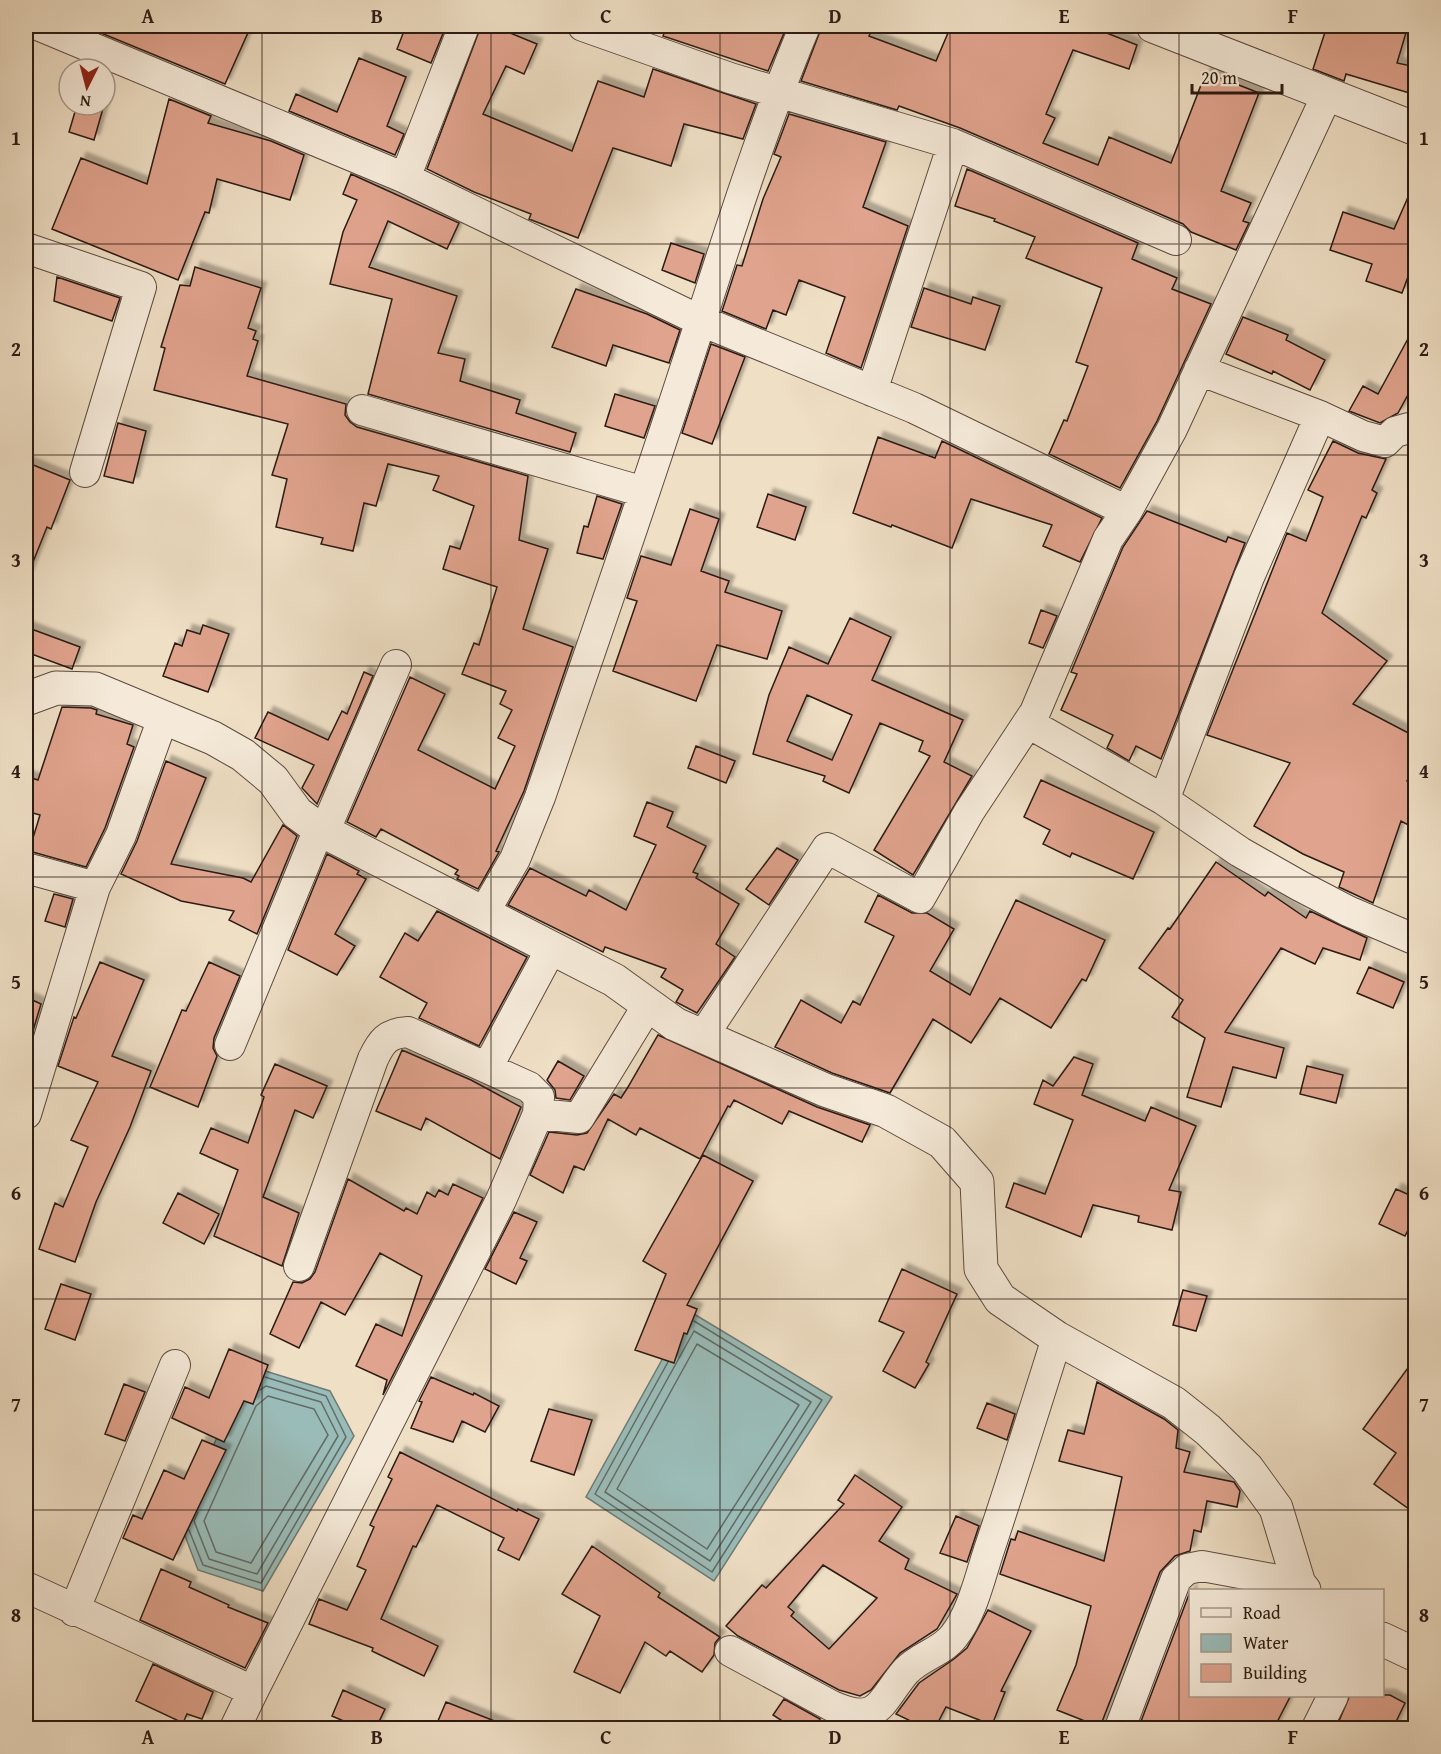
<svg xmlns="http://www.w3.org/2000/svg" width="1441" height="1754" font-family="'Gentium Book Plus',serif">
  <style>
    .water { fill: #9abcb8; stroke: #6e7b76; stroke-width: 1.5 }
    .lines { fill: none; stroke-linecap: round; stroke-linejoin: round }
    .shore { stroke: #626b66; stroke-width: 1.5 }
    .building { fill: #e0a38d; stroke: #2b1a13; stroke-width: 1.5; fill-rule: evenodd; filter: url(#shadow) }
    .minor-casing { stroke: #5c4b40; stroke-width: 32 }
    .tertiary-casing { stroke: #5c4b40; stroke-width: 35 }
    .minor { stroke: #f5ead9; stroke-width: 30 }
    .tertiary { stroke: #f5ead9; stroke-width: 33 }
    .grid { fill: none; stroke: #2b1a13; stroke-width: 1.5; stroke-opacity: 0.55 }
    .neatline { fill: none; stroke: #2b1a13; stroke-width: 2 }
    .grid-label { font-size: 20px; text-anchor: middle; font-weight: bold; fill: #2b1a13 }
  </style>
  <defs>
    <filter id="shadow"><feDropShadow dx="5.5" dy="-5.5" stdDeviation="1.5" flood-color="#0004"/></filter>
  </defs>
  <rect width="100%" height="100%" fill="#efdfc5"/>
  <filter id="stains"><feTurbulence type="fractalNoise" baseFrequency=".00333" numOctaves="4"/><feColorMatrix values="0 0 0 0 .2 0 0 0 0 .09 0 0 0 0 .02 0 0 0 .5 -.17"/></filter>
  <radialGradient id="worn" r=".72"><stop offset=".6" stop-color="#630" stop-opacity="0"/><stop offset="1" stop-color="#630" stop-opacity=".3"/></radialGradient>
  <path class="water" d="M689,1311L832,1397L714,1581L586,1497Z
    M262,1370L330,1391L354,1436L263,1591L198,1570L179,1520L238,1392Z"/>
  <g class="lines">
    <path class="shore" d="M694,1331L811,1402L710,1561L605,1492Z
      M697,1344L799,1405L707,1549L617,1489Z
      M668,1362L595,1494L712,1572L822,1400L694,1321
      M268,1396L314,1409L328,1435L251,1563L216,1552L204,1521L256,1406Z
      M198,1512L194,1521L209,1559L257,1574L338,1436L321,1402L266,1386L260,1390
      M189,1530L203,1565L261,1583L346,1437L326,1396L265,1377"/>
  </g>
  <path class="building" d="M84,26H251L225,84Z
    M406,26H446L431,63L397,49Z
    M481,26H493L537,44L524,74L506,66L483,114L572,151L598,81L644,97L653,69L756,104L743,139L684,124L671,166L613,148L578,238L529,219L531,214L474,192L427,169Z
    M667,26H787L768,71L663,36Z
    M822,26H874L869,36L936,61L951,26H1089L1137,45L1129,69L1073,50L1046,114L1055,118L1043,143L1098,165L1109,137L1171,163L1206,72L1259,93L1221,191L1251,203L1243,221L1249,223L1236,250L1191,232L1183,224L960,128L899,106L897,110L801,81Z
    M1327,26H1408L1397,63L1416,67V95L1346,74L1344,81L1313,69Z
    M359,58L406,77L387,126L404,134L395,155L289,111L296,94L337,112Z
    M169,99L211,116L208,123L271,141L304,155L290,200L217,179L209,213L205,212L178,280L52,229L81,158L147,184Z
    M77,105H104L94,140L69,132Z
    M789,114L886,142L863,207L908,226L861,368L826,353L845,297L799,280L786,315L773,310L766,329L722,311L737,265L742,266L763,199L781,157L774,154Z
    M967,169L1138,243L1132,259L1177,278L1172,289L1211,304L1157,421L1120,488L1049,454L1064,420L1067,421L1088,366L1076,362L1102,288L1026,258L1035,237L994,221L995,219L955,206Z
    M351,174L459,223L447,249L388,221L369,267L457,296L438,353L465,359L460,381L520,400L516,413L576,433L570,452L368,394L392,299L330,284L343,232L357,200L343,194Z
    M1416,179V255L1402,293L1366,281L1372,264L1330,250L1343,212L1394,229Z
    M671,243L704,254L695,283L662,270Z
    M195,267L261,288L248,328L256,331L253,339L258,341L247,376L346,404L345,415L350,422L357,427L528,476L519,540L548,549L523,629L573,647L524,791L496,851L499,852L478,889L457,879L459,876L455,874L458,870L381,829L376,837L347,822L410,677L445,694L418,750L495,789L515,746L498,738L512,710L500,704L506,691L462,674L474,643L479,645L497,587L443,569L450,546L460,549L474,506L433,490L439,476L388,464L376,506L364,503L353,551L321,544L323,538L276,527L287,479L272,475L288,424L154,390L165,348L161,347L180,285L190,286Z
    M57,277L120,298L112,321L54,301Z
    M924,288L971,304L973,297L1000,306L985,350L911,327Z
    M576,289L647,314L680,330L669,363L613,345L606,366L552,347Z
    M1243,317L1288,335L1286,340L1325,360L1310,390L1273,371L1272,374L1226,354Z
    M1416,324V380L1398,413L1380,423L1349,411L1363,386L1378,394Z
    M711,344L745,357L712,444L682,433Z
    M615,394L655,406L644,438L605,426Z
    M118,423L146,431L133,483L104,476Z
    M878,437L935,458L942,441L1102,518L1080,562L1043,546L1052,525L971,499L952,548L892,525L891,527L853,513Z
    M1333,441L1358,453L1386,459L1372,490L1377,493L1366,518L1362,516L1322,613L1387,661L1353,704L1416,737V765L1407,781L1416,785V829L1401,821L1373,903L1339,887L1344,872L1303,854L1254,826L1290,763L1207,735L1287,533L1306,541L1323,497L1308,490Z
    M26,462L70,480L51,529L47,527L27,577Z
    M768,494L806,507L795,540L757,527Z
    M597,496L622,504L603,559L577,553L584,526L588,527Z
    M690,509L719,519L701,571L729,581L725,592L782,611L767,659L717,645L696,701L613,671L637,601L627,598L641,556L671,565Z
    M1147,511L1226,542L1228,537L1245,543L1161,759L1136,746L1129,761L1107,748L1113,735L1061,710L1077,674L1071,672L1076,660L1123,547Z
    M1041,610L1057,616L1043,648L1029,643Z
    M850,618L891,637L872,680L963,720L944,762L972,776L913,875L874,850L930,756L919,751L923,741L880,723L849,793L823,781L825,776L753,754L769,695L789,647L828,664ZM807,695L852,715L832,760L787,741Z
    M203,625L229,634L208,692L163,676L175,643L182,646L187,630L200,634Z
    M26,627L80,647L72,669L26,652Z
    M364,672L373,676L317,804L302,788L314,765L255,738L268,712L328,740L342,711L347,714Z
    M62,707L91,708L97,710L96,714L133,725L127,744L134,747L105,828L86,867L29,851L40,815L26,811V776L38,780Z
    M696,746L735,761L726,783L688,768Z
    M166,761L206,778L171,864L243,878L251,882L283,825L297,836L257,934L229,920L234,911L181,901L121,874L137,841Z
    M1041,780L1154,832L1133,879L1072,853L1070,857L1043,844L1050,830L1024,817Z
    M647,802L673,812L667,827L706,846L693,872L698,874L696,878L739,904L716,944L735,957L697,1013L676,1002L683,990L661,977L666,969L605,947L603,952L508,905L530,868L586,896L589,890L626,910L656,845L634,836Z
    M777,848L798,860L769,905L746,889Z
    M327,854L359,871L357,874L366,879L335,934L355,946L337,975L288,950Z
    M1216,862L1265,896L1268,892L1306,918L1310,911L1367,938L1360,960L1323,948L1315,964L1281,948L1225,1032L1284,1048L1276,1078L1233,1067L1221,1107L1187,1097L1205,1038L1172,1017L1183,1000L1139,968L1168,928L1170,929Z
    M54,894L73,899L65,927L45,921Z
    M878,895L912,913H927L954,929L930,971L970,995L1016,900L1105,940L1086,981L1082,979L1051,1028L1000,998L971,1043L933,1019L890,1093L832,1073L775,1047L801,1000L841,1023L853,1001L860,1005L894,936L865,922Z
    M437,911L527,957L479,1046L419,1018L427,1003L380,977L405,933L418,941Z
    M100,962L144,980L112,1056L151,1071L130,1127L96,1202L75,1262L39,1249L55,1203L63,1207L88,1147L71,1140L98,1082L58,1066L74,1017L76,1018Z
    M209,962L240,976L214,1038L213,1048L217,1056L198,1107L150,1087L182,1010L186,1011Z
    M1369,967L1404,982L1393,1008L1357,993Z
    M26,997L41,1004L26,1054Z
    M658,1035L817,1107L870,1125L862,1142L789,1111L782,1124L734,1100L730,1107L728,1106L700,1159L640,1128L636,1135L608,1119L584,1170L574,1166L563,1193L530,1175L549,1132L577,1135L587,1133L614,1094L621,1098L628,1087Z
    M402,1050L471,1080L521,1107L500,1159L426,1118L421,1130L376,1111Z
    M1074,1057L1093,1064L1082,1095L1145,1121L1151,1107L1196,1126L1169,1190L1181,1192L1172,1230L1138,1222L1139,1216L1093,1205L1081,1237L1006,1207L1014,1183L1045,1194L1073,1120L1034,1104L1043,1080L1053,1086Z
    M558,1061L584,1076L570,1100L556,1098L555,1090L547,1080Z
    M275,1064L327,1086L313,1118L295,1110L263,1197L299,1213L282,1266L214,1236L238,1170L200,1153L211,1128L248,1143L264,1097L261,1095Z
    M1307,1066L1343,1075L1336,1103L1300,1094Z
    M703,1155L753,1181L687,1305L697,1309L687,1334L684,1333L674,1363L635,1350L666,1274L643,1261Z
    M348,1179L404,1211L406,1208L417,1214L427,1192L435,1197L439,1190L448,1195L453,1184L483,1198L383,1395L387,1380L356,1366L376,1324L402,1336L422,1276L380,1253L345,1315L321,1302L299,1348L270,1334L293,1282L302,1283L310,1279L315,1272Z
    M1396,1189L1416,1198V1214L1405,1236L1379,1224Z
    M178,1193L219,1214L204,1244L163,1223Z
    M514,1212L537,1222L520,1258L527,1261L516,1284L485,1269Z
    M902,1269L957,1294L926,1362L929,1364L915,1388L883,1371L904,1332L879,1321Z
    M61,1284L91,1294L75,1340L45,1329Z
    M1183,1290L1207,1296L1196,1331L1173,1325Z
    M229,1349L268,1365L253,1404L244,1401L224,1442L172,1418L185,1387L209,1398Z
    M1416,1357V1514L1374,1484L1396,1453L1363,1429Z
    M431,1377L473,1395L474,1393L499,1406L485,1432L462,1421L453,1442L411,1428L422,1402L419,1401Z
    M1097,1382L1164,1419L1178,1430L1176,1448L1190,1452L1184,1472L1234,1482L1240,1491L1237,1507L1207,1501L1201,1532L1194,1530L1190,1551L1175,1556L1160,1572L1100,1727L1057,1710L1076,1665L1091,1606L1000,1574L1011,1539L1015,1540L1018,1531L1104,1561L1122,1477L1059,1461L1068,1430L1084,1434Z
    M124,1384L145,1392L125,1441L105,1434Z
    M987,1403L1015,1414L1007,1440L977,1428Z
    M549,1409L592,1420L574,1475L531,1461Z
    M202,1440L226,1450L173,1560L123,1538L133,1515L142,1519L164,1470L184,1479Z
    M400,1452L517,1511L518,1509L539,1519L519,1560L498,1550L504,1538L437,1505L416,1547L413,1546L381,1619L438,1646L424,1676L372,1651L373,1648L309,1624L319,1599L347,1610L366,1570L357,1566L374,1527L370,1525L392,1479L388,1477Z
    M855,1475L902,1507L879,1541L909,1559L905,1569L957,1594L937,1629L900,1653L871,1690L860,1696L839,1690L738,1636L726,1626L762,1585L766,1588L844,1504L838,1500ZM823,1565L877,1598L829,1649L791,1616L794,1612L788,1607Z
    M956,1516L979,1526L967,1562L940,1553Z
    M592,1546L660,1593L658,1597L720,1637L715,1643L714,1655L702,1672L670,1651L666,1656L645,1642L620,1693L574,1672L600,1616L562,1594Z
    M161,1569L191,1582L189,1587L229,1605L228,1607L268,1623L245,1668L140,1620Z
    M1191,1589V1695H1291L1274,1728H1156L1140,1724Z
    M988,1610L1031,1631L1001,1691L1005,1692L992,1725L946,1707L935,1728H925L896,1714L919,1683L954,1659L967,1648Z
    M153,1664L213,1692L202,1719L187,1714L183,1723L136,1701Z
    M343,1690L385,1709L376,1728H360L332,1716Z
    M1350,1695H1390L1405,1703L1393,1728H1336Z
    M784,1699L820,1719L814,1728H793L773,1715Z
    M446,1702L510,1727V1728H435Z"/>
  <g class="lines">
    <g class="minor-casing">
      <path id="minor" d="M40,26L405,178L699,320L914,408L1127,511L1108,539L1030,724L1164,800L1240,852L1300,886L1348,911L1416,940
        M583,26L730,78L953,144L1176,240
        M405,178L464,26
        M26,248L141,287L85,472
        M1199,370L1320,416L1363,436L1385,442L1395,432L1409,428L1416,431
        M872,391L953,144
        M362,410L644,492
        M1127,511L1172,429L1327,95
        M1164,800L1249,577L1320,416
        M324,832L396,665
        M26,868L95,887
        M483,914L515,859L540,797C585,667 630,537 673,406C715,279 753,150 805,26
        M703,1036L827,848L920,898L969,812L1033,715
        M230,1045L319,829
        M487,1068L551,949
        M26,1114L95,887L121,835L163,718
        M538,1114L579,1118L648,1005
        M26,1587L253,1691L235,1728
        M74,1611L175,1365
        M730,1651L832,1706C880,1727 880,1701 906,1671C920,1656 942,1652 954,1636C973,1612 980,1576 990,1547C1013,1478 1035,1408 1057,1338
        M253,1691L501,1200L538,1114L539,1097L529,1087L408,1032C387,1033 381,1042 373,1059L299,1266
        M1120,1728L1176,1579L1187,1569L1202,1566L1299,1584
        M1317,1728L1333,1696"/>
    </g>
    <g class="tertiary-casing">
      <path id="tertiary" d="M1153,26L1416,129
        M26,699L56,688L95,689L213,738L243,755L273,780L297,813L319,829L614,980L675,1024L825,1090L886,1111L942,1142L977,1182L981,1269L1000,1299L1057,1338L1174,1403L1208,1430L1247,1468L1276,1508L1299,1584L1304,1590
        M1382,1639L1416,1655"/>
    </g>
    <use href="#minor" class="minor"/>
    <use href="#tertiary" class="tertiary"/>
  </g>
  <path class="grid" d="M262,26V1728M491,26V1728M720,26V1728M950,26V1728M1179,26V1728M26,244H1416M26,455H1416M26,666H1416M26,877H1416M26,1088H1416M26,1299H1416M26,1510H1416"/>
  <rect width="1441" height="1754" fill="none" stroke="#efdfc5" stroke-width="66"/>
  <rect x="1189" y="1589" width="195" height="108" fill="#f5ead9" stroke="#a4978a" stroke-width="1.5"/>
  <rect x="1201" y="1608" width="30" height="9" fill="#f5ead9" stroke="#a4978a" stroke-width="1.5"/>
  <text x="1243" y="1619" font-size="18" fill="#2b1a13">Road</text>
  <rect x="1201" y="1634" width="30" height="18" fill="#9abcb8" stroke="#a4978a" stroke-width="1.5"/>
  <text x="1243" y="1649" font-size="18" fill="#2b1a13">Water</text>
  <rect x="1201" y="1664" width="30" height="18" fill="#e0a38d" stroke="#a4978a" stroke-width="1.5"/>
  <text x="1243" y="1679" font-size="18" fill="#2b1a13">Building</text>
  <g transform="translate(87 87) rotate(186)"><circle r="28" fill="#f5ead9" stroke="#a4978a" stroke-width="1.5"/>
  <path d="M0-4.5L10 22L0 15L-10 22Z" fill="#8f2418"/>
  <text y="-9" font-size="16" font-weight="bold" text-anchor="middle" fill="#2b1a13">N</text>
  </g>
  <path d="M1192 84v9h90v-9" fill="none" stroke="#2b1a13" stroke-width="3"/>
  <text x="1201" y="84" font-size="18" fill="#2b1a13" stroke="#f5ead9" stroke-width="4.5" paint-order="stroke">20 m</text>
  <rect x="33" y="33" width="1375" height="1688" class="neatline"/>
  <g class="grid-label">
    <text x="148" y="23">A</text>
    <text x="377" y="23">B</text>
    <text x="606" y="23">C</text>
    <text x="835" y="23">D</text>
    <text x="1064" y="23">E</text>
    <text x="1293" y="23">F</text>
    <text x="16" y="145">1</text>
    <text x="1424" y="145">1</text>
    <text x="16" y="356">2</text>
    <text x="1424" y="356">2</text>
    <text x="16" y="567">3</text>
    <text x="1424" y="567">3</text>
    <text x="16" y="778">4</text>
    <text x="1424" y="778">4</text>
    <text x="16" y="989">5</text>
    <text x="1424" y="989">5</text>
    <text x="16" y="1200">6</text>
    <text x="1424" y="1200">6</text>
    <text x="16" y="1411">7</text>
    <text x="1424" y="1411">7</text>
    <text x="16" y="1622">8</text>
    <text x="1424" y="1622">8</text>
    <text x="148" y="1744">A</text>
    <text x="377" y="1744">B</text>
    <text x="606" y="1744">C</text>
    <text x="835" y="1744">D</text>
    <text x="1064" y="1744">E</text>
    <text x="1293" y="1744">F</text>
  </g>
  <rect width="100%" height="100%" filter="url(#stains)"/>
  <rect width="100%" height="100%" fill="url(#worn)"/>
</svg>
